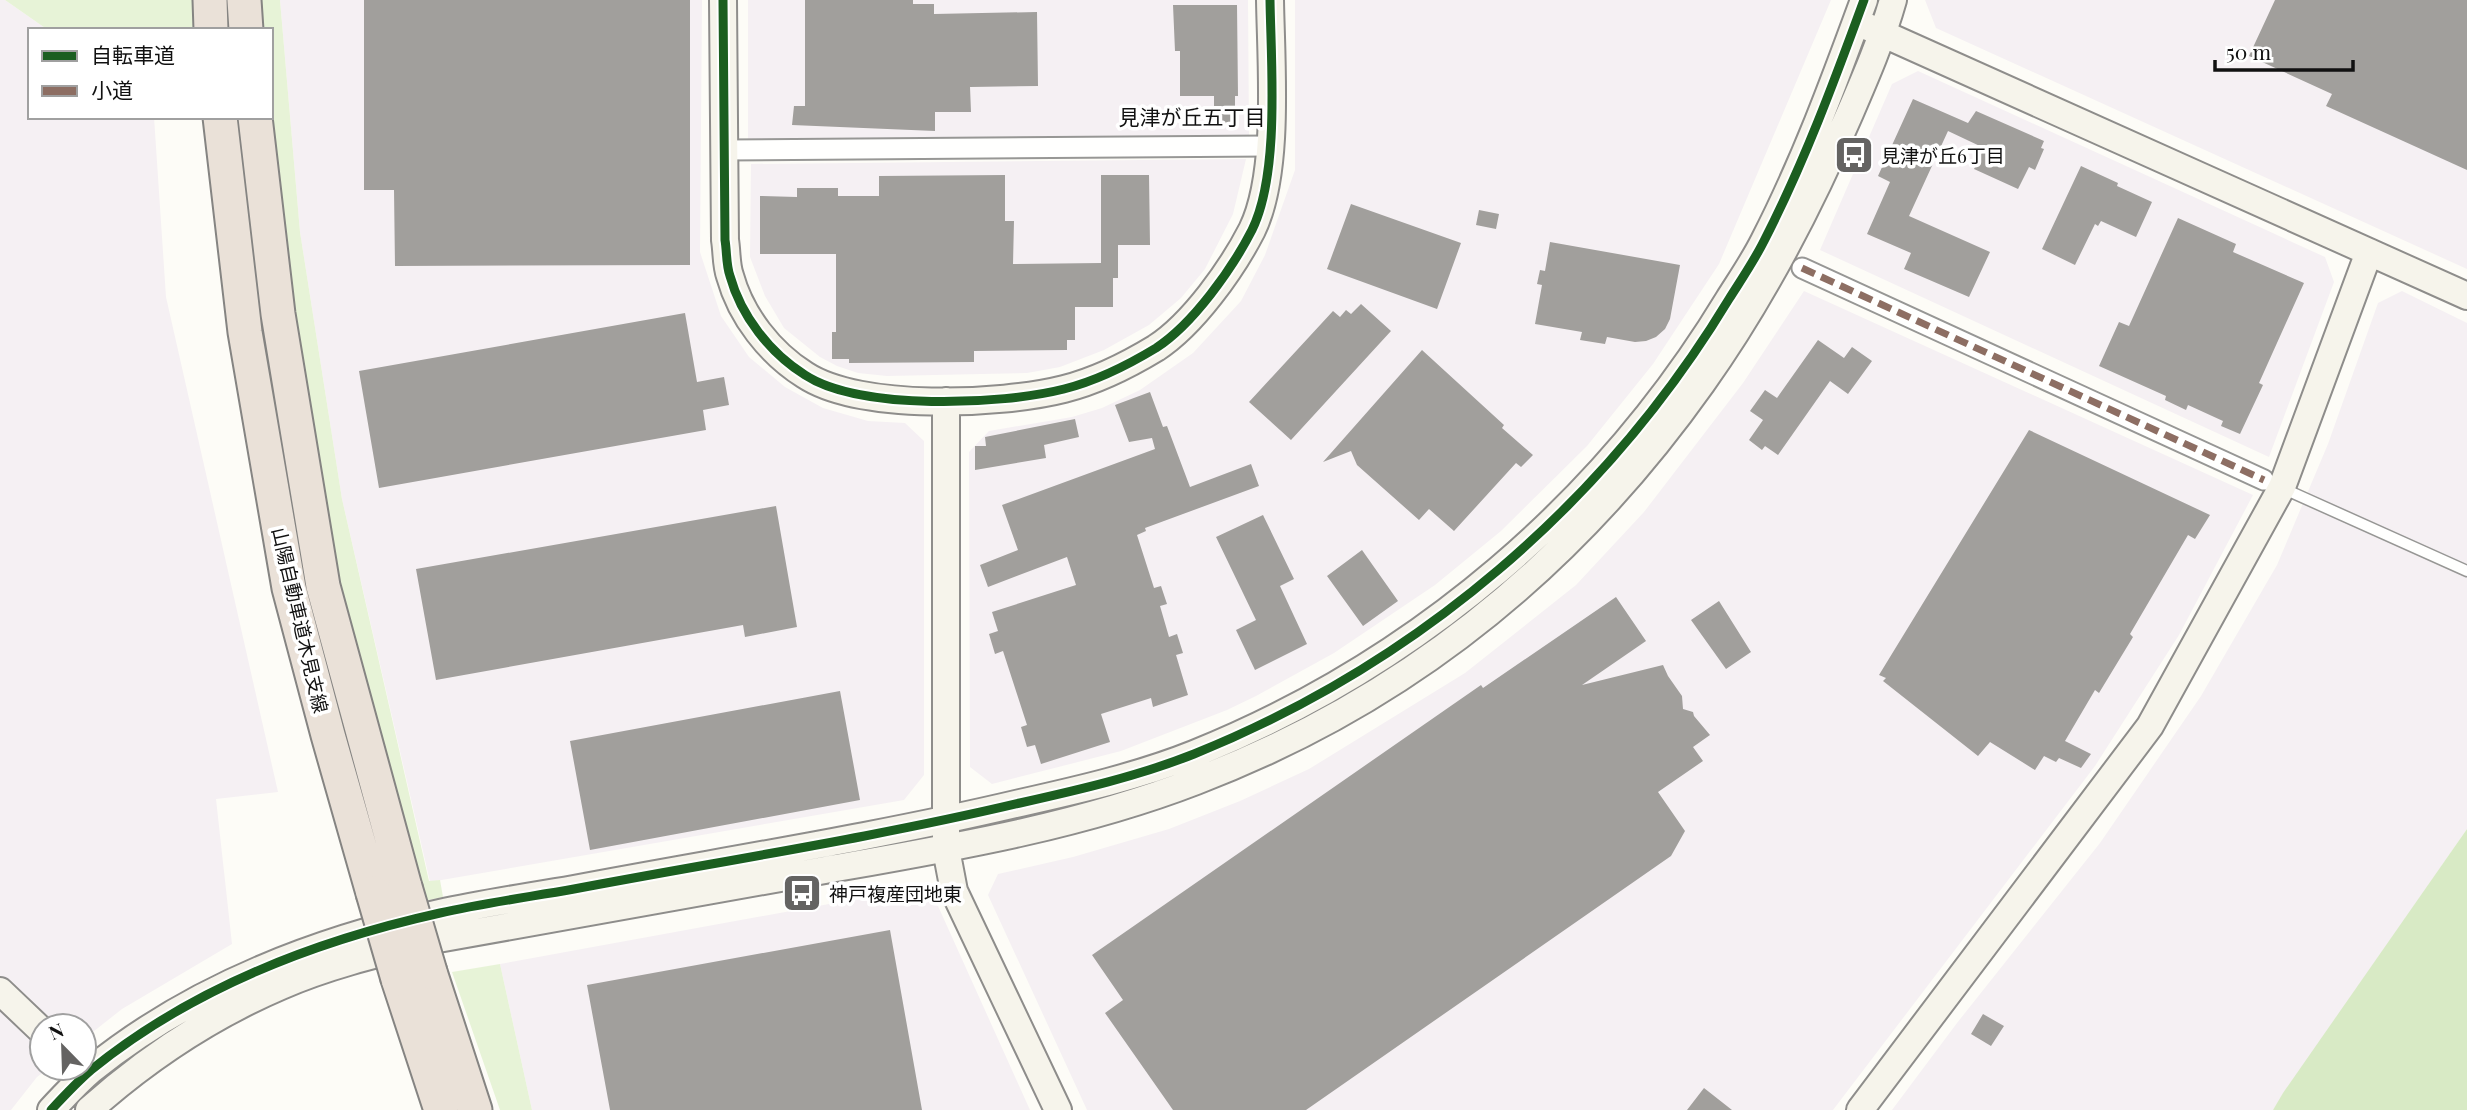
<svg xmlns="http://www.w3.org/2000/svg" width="2467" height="1110" font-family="'Playfair Display','Noto Sans JP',serif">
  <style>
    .industrial { fill: #f5f0f3 }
    .green { fill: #e7f3d7 }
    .forest { fill: #d8eac5 }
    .building { fill: #a19f9c }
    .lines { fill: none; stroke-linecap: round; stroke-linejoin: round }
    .lane-casing { stroke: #979795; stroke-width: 13 }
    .street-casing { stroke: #979795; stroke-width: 23 }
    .secondary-casing { stroke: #8e8d8b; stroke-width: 30 }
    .highway-casing { stroke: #858482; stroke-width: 37 }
    .lane { stroke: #fffffe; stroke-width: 10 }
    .street { stroke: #fffffe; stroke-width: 19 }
    .secondary { stroke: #f6f4eb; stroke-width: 26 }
    .highway { stroke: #eae1d8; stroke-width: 33 }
    .highway-bridge-casing { stroke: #858482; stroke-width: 37; stroke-linecap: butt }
    .highway-bridge { stroke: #eae1d8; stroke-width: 33 }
    .quiet { stroke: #8d6e63; stroke-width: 7; stroke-dasharray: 14 7; stroke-linecap: butt }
    .cycleway-casing { stroke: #fff; stroke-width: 13 }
    .cycleway { stroke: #1b5e20; stroke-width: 9 }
    .labels { text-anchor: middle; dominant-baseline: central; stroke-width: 7; stroke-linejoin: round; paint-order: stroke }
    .poi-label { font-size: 19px; fill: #111; stroke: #fff; text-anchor: start }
    .street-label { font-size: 19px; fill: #111; stroke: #fff }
    .neighbourhood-label { font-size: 21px; fill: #111; stroke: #fff }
  </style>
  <rect width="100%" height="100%" fill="#fdfcf7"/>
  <path class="industrial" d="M0,0H5L48,30H30V117H154L166,297L278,792L216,799L232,944L122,1009L84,1039V1026H42V1068H49L37,1077L11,1110H0Z
    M280,0H702L700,252L721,316L749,357L785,387L823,408L868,421L905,423L924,441V775L904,800L430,882L342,499L300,232Z
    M748,0H1248L1249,136L748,139Z
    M1295,0H1831L1719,264L1653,364L1587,446L1501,531L1435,585L1334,653L1256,696L1227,710L1121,751L992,784L970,767L969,452L989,431L1072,417L1102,408L1140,390L1193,353L1241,301L1265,255L1295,170Z
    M1925,0H2467V269L1936,28Z
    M1918,71L2325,257L2334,282L2269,457L1820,250L1892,84Z
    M1246,159L1233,214L1205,269L1181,298L1149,325L1104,350L1060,367L1027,373L887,376L858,373L837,366L820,357L784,328L765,296L750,257L751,164Z
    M1804,291L2253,495L2179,635L2095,766L1833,1110H1087L988,895L998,874L1073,857L1169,829L1240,801L1309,769L1465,673L1576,585L1644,512L1743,383Z
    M2402,291L2467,323V829L2273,1110H1892L1957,1023L2100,843L2201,696L2277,565L2328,444L2378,303Z
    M911,889L938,906L1030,1110H532L500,964Z"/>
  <path class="green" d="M5,0H197L198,30H48Z
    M261,0H280L300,232L342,499L429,881L440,880L443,897L424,901L339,596L323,510L269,117H271V30H263Z
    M500,964L532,1110H500L452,972Z"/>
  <path class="forest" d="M2467,829V1110H2273L2283,1093Z"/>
  <path class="building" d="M364,0H690V265L395,266L394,190H364Z
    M805,0H913V4H934V14L1037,12L1038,86L970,87L971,112H935V131L792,125L794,106H805Z
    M2275,0H2467V170L2326,106L2332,94L2249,56Z
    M1173,5H1237L1238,96H1235V126H1214V96H1180V51H1175Z
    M1913,99L1968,123L1976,111L2044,141L2041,148L2044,149L2035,170L2029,167L2018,189L1974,169L1984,148L1948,131L1909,216L1990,252L1969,297L1904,269L1911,253L1867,234L1890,182L1878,176Z
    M2081,166L2118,183L2117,186L2152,202L2136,237L2101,221L2098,226L2095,224L2075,265L2042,249Z
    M1005,175V221H1014L1013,264L1101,263V175H1149L1150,245H1118V278H1113V307H1075V340H1067V350L974,351V362L849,363V359H832V332H836V254H760V196L797,197V188H838V196H879V176Z
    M1351,204L1461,243L1437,309L1327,269Z
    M1479,210L1499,214L1496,229L1476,225Z
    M2178,218L2236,244L2233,252L2304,283L2259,383L2263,385L2240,434L2221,426L2223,421L2188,405L2186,410L2165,400L2166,396L2099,366L2119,322L2129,326Z
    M1550,242L1680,265L1670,319L1665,329L1656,337L1646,341L1635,342L1607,337L1605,344L1580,340L1582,332L1535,324L1542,285L1537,284L1540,270L1545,271Z
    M1361,304L1391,331L1291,440L1249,402L1333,311L1340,317L1346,310L1351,314Z
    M685,313L697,382L724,377L729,405L703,410L706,430L379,488L359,371Z
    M1818,340L1844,358L1852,347L1872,361L1848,394L1830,381L1778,455L1765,446L1762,450L1749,440L1763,420L1750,411L1765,390L1777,398Z
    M1422,350L1504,425L1502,428L1533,455L1521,467L1516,463L1454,531L1429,509L1419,520L1357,465L1351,451L1323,462Z
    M1150,392L1163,427L1167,426L1190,487L1251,464L1259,486L1145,528L1146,531L1137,535L1154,588L1161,586L1167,604L1160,606L1169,637L1177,634L1183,653L1176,655L1188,695L1153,707L1151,698L1101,714L1110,742L1041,764L1035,745L1027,747L1021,727L1027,725L1003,651L995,654L989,634L998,631L992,612L1076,585L1067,557L988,587L980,565L1018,550L1002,505L1155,449L1152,438L1129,442L1115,405Z
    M1075,419L1079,437L1044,445L1046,458L975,470V446H986L985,437Z
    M2029,430L2210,515L2195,539L2188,535L2130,634L2133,637L2099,693L2095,690L2065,741L2091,754L2081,768L2059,758L2056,762L2044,756L2035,770L1990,742L1978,756L1883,681L1886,678L1879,675Z
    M776,506L797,627L745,637L743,625L436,680L416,569Z
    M1263,515L1294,579L1280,586L1307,644L1255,670L1236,630L1256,620L1216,537Z
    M1362,550L1398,601L1363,626L1327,576Z
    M1616,597L1646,641L1582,685L1663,665L1668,676L1682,696L1683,709L1693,712L1694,716L1710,735L1693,747L1703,761L1658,792L1685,831L1671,856L1306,1110H1173L1105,1013L1123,1000L1092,955L1481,685L1483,688Z
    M1719,601L1751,652L1726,669L1691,620Z
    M840,691L860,800L590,850L570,741Z
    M890,930L922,1110H610L587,985Z
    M1983,1014L2004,1026L1991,1046L1971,1034Z
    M1704,1088L1732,1110H1687Z"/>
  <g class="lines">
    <g class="lane-casing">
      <path id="lane" d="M2282,488L2467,571"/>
    </g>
    <g class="street-casing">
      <path id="street" d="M725,150L1269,146
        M1802,268L2264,480"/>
    </g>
    <g class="secondary-casing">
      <path id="secondary" d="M723,0L725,240C727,252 726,265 730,276C741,316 770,353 805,375C860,411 1001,405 1064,389C1096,381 1128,365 1156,348C1193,324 1232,269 1252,230C1280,173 1271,64 1270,0
        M1868,27L2467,296
        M946,401V849L954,891L1058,1110
        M0,991L42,1031
        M51,1110C64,1096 77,1082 91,1070C192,988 314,941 440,913C484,903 529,897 574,889C722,861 872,838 1020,803C1078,790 1139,776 1194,754C1417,664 1605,504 1729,299C1741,280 1754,261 1764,241C1804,163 1834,82 1864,0
        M89,1110C145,1060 211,1016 281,986C331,964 385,952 438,939C567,916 696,893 825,870C950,848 1077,827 1196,781C1406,701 1573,565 1702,383C1762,299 1809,208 1850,113C1866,76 1882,39 1893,0
        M1860,1110L2150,726L2282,487L2369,252"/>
    </g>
    <g class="highway-casing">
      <path id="highway" d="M210,0L211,30
        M244,0L246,30
        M220,117L245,332L289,588L328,735L373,893
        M255,117L278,314L323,586L405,887
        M430,972L475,1110
        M398,979L441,1110"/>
    </g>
    <use href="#lane" class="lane"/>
    <use href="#street" class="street"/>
    <use href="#secondary" class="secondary"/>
    <use href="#highway" class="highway"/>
    <g class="highway-bridge-casing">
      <path id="highway-bridge" d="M405,887L430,972
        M373,893L398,979"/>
    </g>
    <use href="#highway-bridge" class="highway-bridge"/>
    <path class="quiet" d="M1802,268L2264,480"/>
    <g class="cycleway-casing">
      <path id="cycleway" d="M723,0L725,240C727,252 726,265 730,276C741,316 770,353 805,375C860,411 1001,405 1064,389C1096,381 1128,365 1156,348C1193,324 1232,269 1252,230C1280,173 1271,64 1270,0
        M51,1110C64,1096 77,1082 91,1070C192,988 314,941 440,913C484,903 529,897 574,889C722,861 872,838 1020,803C1078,790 1139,776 1194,754C1417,664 1605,504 1729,299C1741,280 1754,261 1764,241C1804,163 1834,82 1864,0"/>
    </g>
    <use href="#cycleway" class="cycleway"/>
  </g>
  <defs>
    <g id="bus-square" transform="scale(2.0125)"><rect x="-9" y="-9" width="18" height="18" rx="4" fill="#646362" stroke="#fff"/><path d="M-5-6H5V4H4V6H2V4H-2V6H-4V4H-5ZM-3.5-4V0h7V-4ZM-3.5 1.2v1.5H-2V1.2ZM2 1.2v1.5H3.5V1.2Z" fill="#fff"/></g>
  </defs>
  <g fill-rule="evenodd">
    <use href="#bus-square" x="1854" y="155"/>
    <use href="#bus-square" x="802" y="893"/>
  </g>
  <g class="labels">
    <g class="poi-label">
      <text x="1881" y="155">見津が丘6丁目</text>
      <text x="829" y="893">神戸複産団地東</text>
    </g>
    <g class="street-label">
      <text transform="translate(301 620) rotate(77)">山陽自動車道木見支線</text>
    </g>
    <g class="neighbourhood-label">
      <text x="1192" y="116">見津が丘五丁目</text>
    </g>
  </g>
  <rect x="28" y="28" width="245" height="91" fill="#ffffff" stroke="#a0a0a0" stroke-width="2"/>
  <rect x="42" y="51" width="35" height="10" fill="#1b5e20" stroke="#a0a0a0" stroke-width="2"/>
  <text x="91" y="63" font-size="21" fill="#111111">自転車道</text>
  <rect x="42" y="86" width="35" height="10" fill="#8d6e63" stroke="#a0a0a0" stroke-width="2"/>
  <text x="91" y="98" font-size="21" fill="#111111">小道</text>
  <g transform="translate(63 1047) rotate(337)"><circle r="33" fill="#ffffff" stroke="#a0a0a0" stroke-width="2"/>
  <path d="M0-5L12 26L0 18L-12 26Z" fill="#646362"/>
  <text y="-10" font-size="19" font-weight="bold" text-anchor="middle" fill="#111111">N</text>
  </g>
  <path d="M2215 60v10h138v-10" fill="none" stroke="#111111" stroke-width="3.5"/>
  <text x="2226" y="60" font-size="21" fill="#111111" stroke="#ffffff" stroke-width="5" paint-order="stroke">50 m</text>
</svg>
